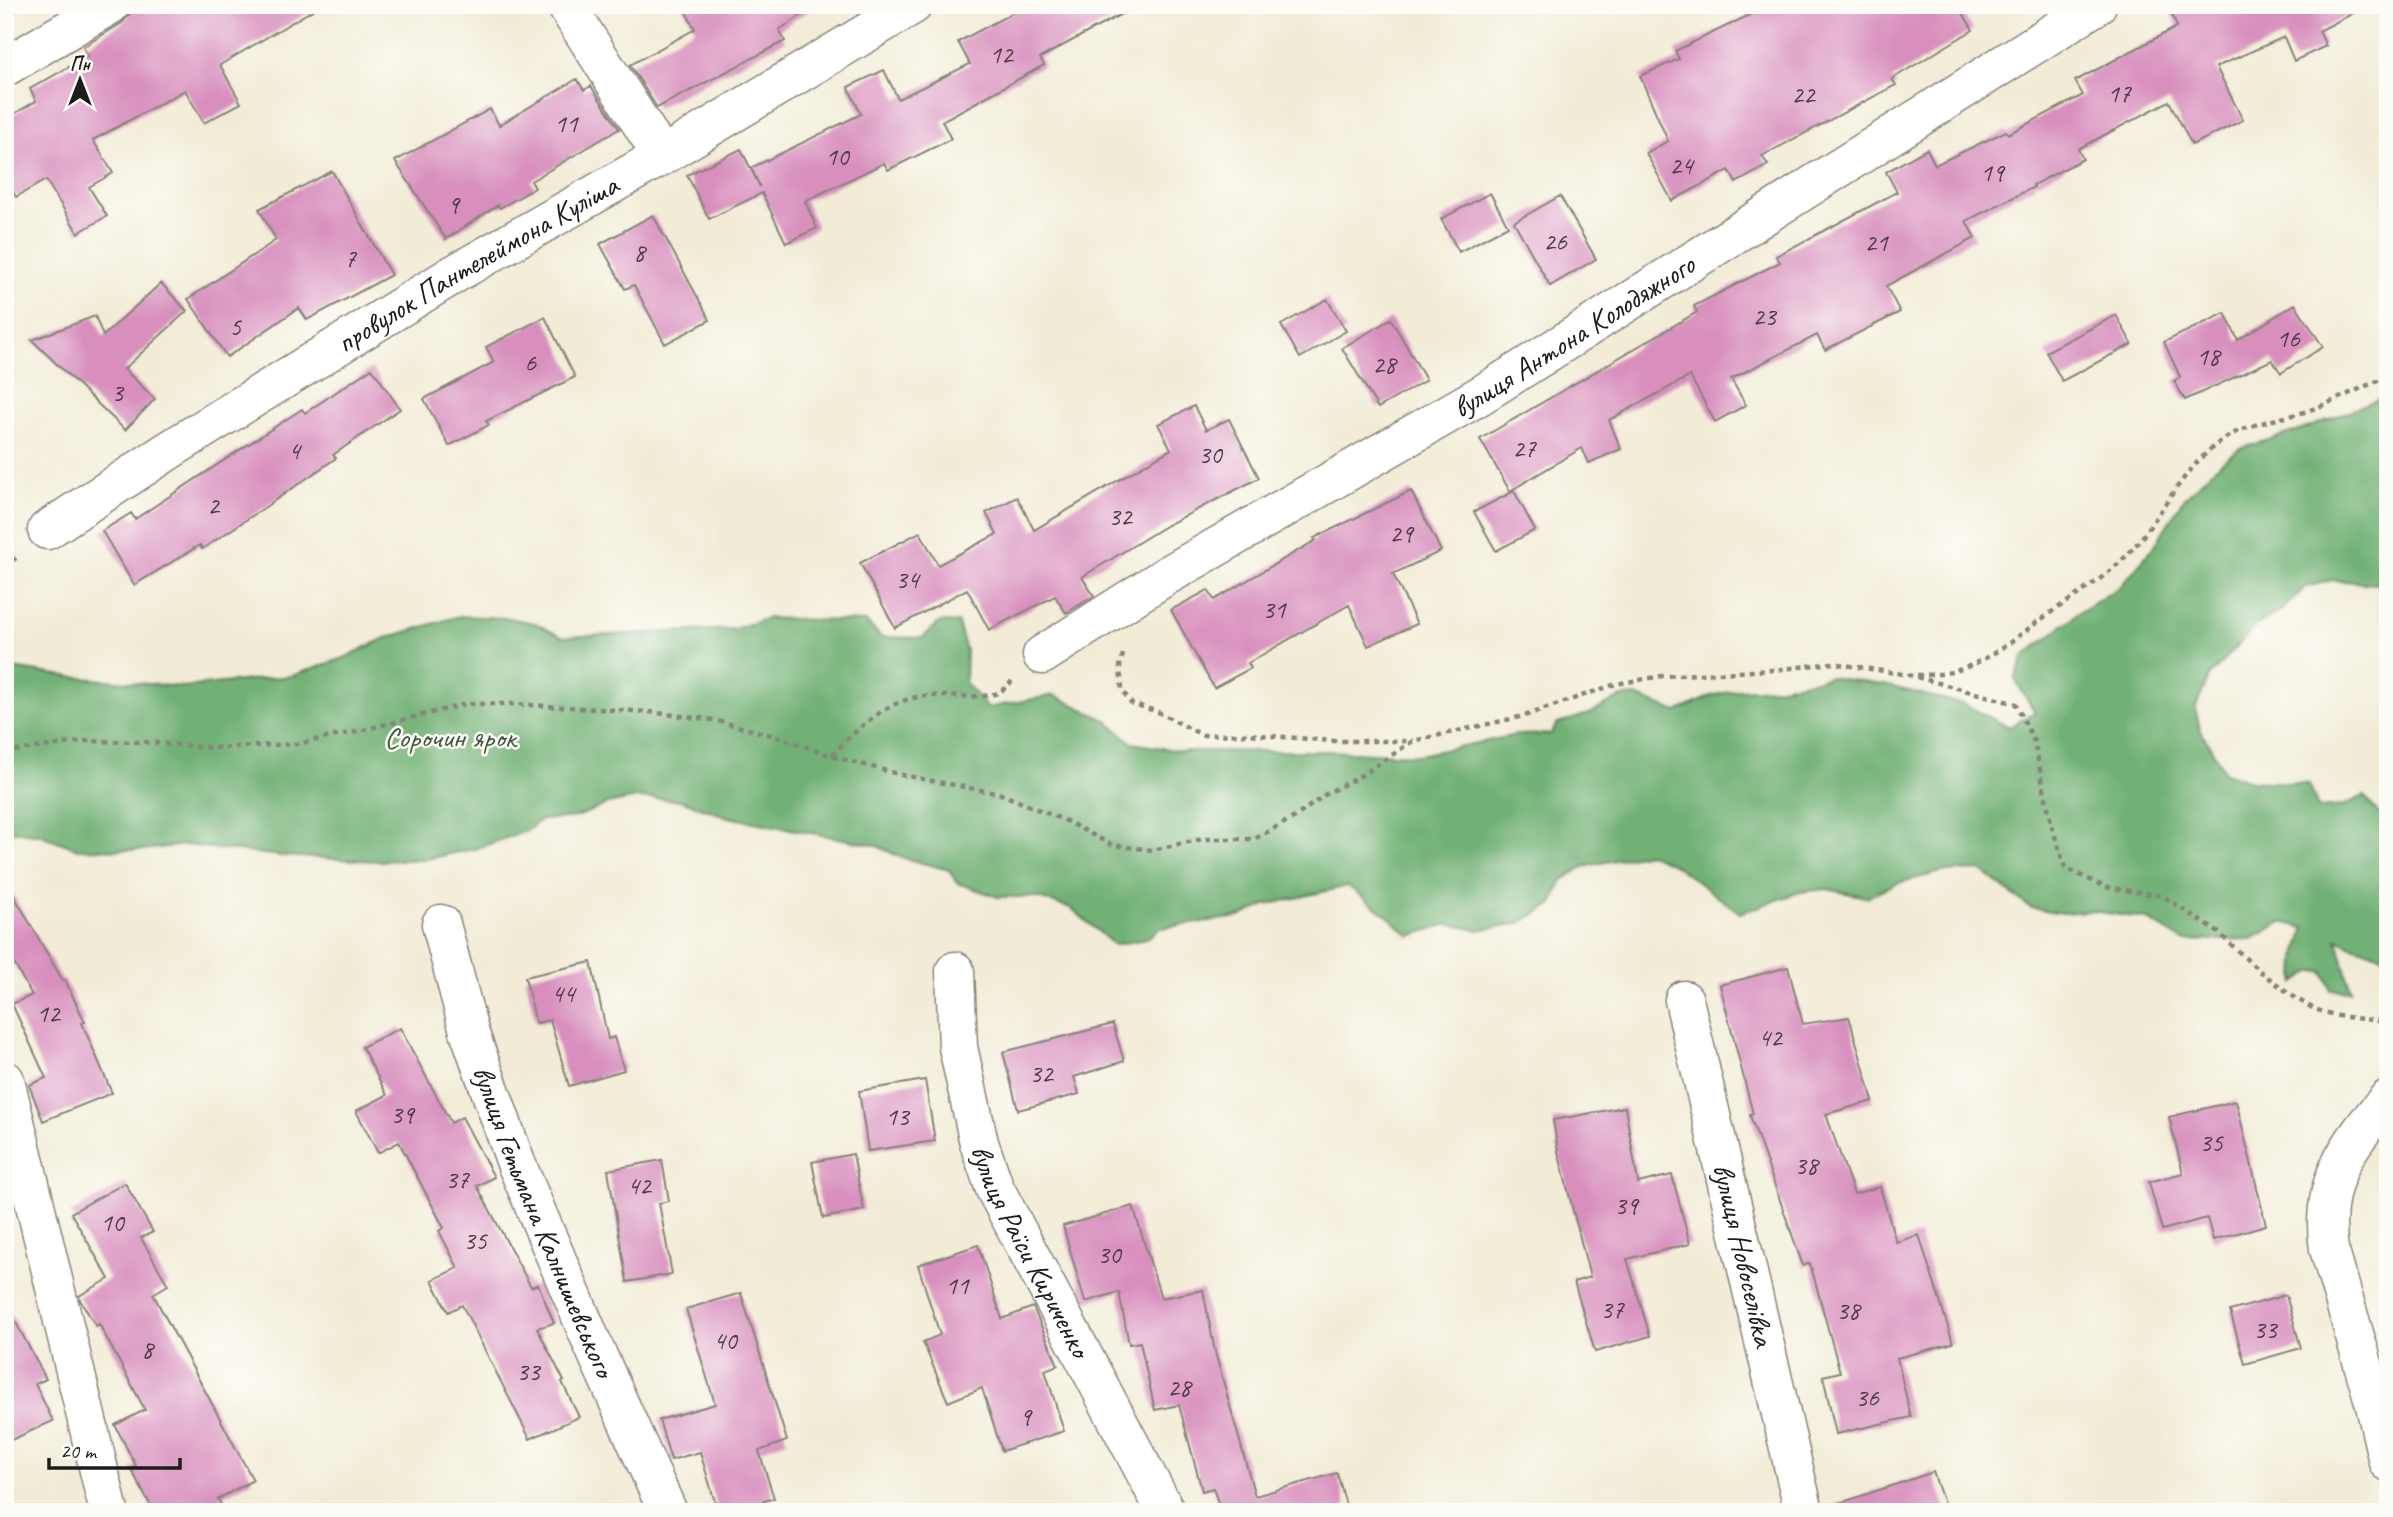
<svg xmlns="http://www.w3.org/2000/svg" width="2393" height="1517" font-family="Caveat,sans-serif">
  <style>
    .forest { fill: #71b174; stroke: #466648; stroke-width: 2 }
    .building { fill: #d88fbe }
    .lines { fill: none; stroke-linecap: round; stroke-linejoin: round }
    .minor-casing { stroke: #87847a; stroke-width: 41 }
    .path { stroke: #87847a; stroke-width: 4.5; stroke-dasharray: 5 5; stroke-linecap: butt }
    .minor { stroke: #fff; stroke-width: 38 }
    .labels { text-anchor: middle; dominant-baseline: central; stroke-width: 5; stroke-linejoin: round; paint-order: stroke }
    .number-label { font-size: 26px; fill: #4b3944 }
    .street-label { font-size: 30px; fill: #1c1c1c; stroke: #fdfcf7 }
    .park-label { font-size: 30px; fill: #435a41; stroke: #fdfcf7 }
  </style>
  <rect width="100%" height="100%" fill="#fdfcf7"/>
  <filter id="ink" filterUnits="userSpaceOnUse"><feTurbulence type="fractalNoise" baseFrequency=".0143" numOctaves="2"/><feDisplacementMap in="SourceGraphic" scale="14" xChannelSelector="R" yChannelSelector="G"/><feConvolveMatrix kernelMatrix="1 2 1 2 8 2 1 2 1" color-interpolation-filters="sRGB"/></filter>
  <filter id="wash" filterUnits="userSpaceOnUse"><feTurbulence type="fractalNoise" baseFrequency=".00686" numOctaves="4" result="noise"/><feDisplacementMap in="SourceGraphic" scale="28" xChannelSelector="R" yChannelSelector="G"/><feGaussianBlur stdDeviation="1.57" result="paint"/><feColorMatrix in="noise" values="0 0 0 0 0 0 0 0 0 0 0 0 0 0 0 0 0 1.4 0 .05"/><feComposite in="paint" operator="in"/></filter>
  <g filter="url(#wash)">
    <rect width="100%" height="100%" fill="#f2ecd7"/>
    <path class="forest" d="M2388,395V585L2333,580L2306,587L2283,609L2257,625L2229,655L2209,677L2195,709L2201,731L2225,773L2252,781L2309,784L2318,808L2343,806L2364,796L2380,815L2388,818V957L2352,946L2337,939L2351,991L2331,990L2323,971L2311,972L2295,983L2296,958L2305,928L2282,922L2252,939L2183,941L2147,919L2093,911L2062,913L2031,908L1980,870L1942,872L1897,883L1867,897L1826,889L1800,892L1740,913L1673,864L1648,853L1583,867L1562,881L1552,905L1517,924L1478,930L1448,924L1410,936L1389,917L1348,886L1265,905L1239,917L1160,928L1146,939L1114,945L1071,908L1035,897H998L957,883L949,870L900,857L875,845L728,817L680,800L637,798L607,804L577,817L541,820L526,831L478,848L426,859L377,861L282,856L185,845L142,850L78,849L41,835L5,830V667L72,677L183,687L291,676L344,658L383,639L459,616L508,618L535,623L562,637L733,629L769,618L866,622L881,637L922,638L940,622L958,623L966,651L965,682L987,708L1054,695L1106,720L1132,743L1180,751H1326L1419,755L1516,735L1551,734L1557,724L1591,713L1621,697L1636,696L1677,712L1711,696L1737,690L1778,688L1829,677L1884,685L1963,704L2009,727L2035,712L2015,680L2024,656L2077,614L2121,586L2154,546L2182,501L2214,468L2239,449L2310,427Z"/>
    <g id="blocks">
      <path class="building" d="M132,5H321L220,65L241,103L204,123L185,90L93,140L113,173L89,187L107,216L78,233L46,180L16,197L5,179V119L36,101L30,89L88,56L83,47L122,23L129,15Z
        M682,5H817L779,30L785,41L657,108L630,65L695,29Z
        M1027,5H1138L1040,58L1044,65L942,121L951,139L888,170L884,163L805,201L817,228L786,243L762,193L709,219L687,175L741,149L760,187L751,168L861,114L848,87L884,70L898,99L970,64L958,42Z
        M1770,5H1958L1973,30L1892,79L1896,85L1762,156L1768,165L1736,183L1729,170L1672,201L1646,153L1668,141L1640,76L1679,59L1675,51Z
        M2168,5H2369L2319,31L2326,46L2294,61L2284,37L2216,67L2243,120L2192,145L2169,101L2078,149L2083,159L2033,185L2034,187L1966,221L1975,238L1886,286L1900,312L1825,350L1817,335L1731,379L1746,405L1715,422L1690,376L1609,420L1621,449L1589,463L1582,448L1510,491L1480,439L1697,312L1694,306L1780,262L1776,256L1897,192L1886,172L1927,149L1935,165L2006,131L2008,134L2083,95L2075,81L2177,27Z
        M577,79L584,90L591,86L619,129L531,181L535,188L500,208L498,205L446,239L395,161L490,109L499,125Z
        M332,171L391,275L307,320L299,308L227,357L188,299L276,240L259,209Z
        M1490,193L1508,226L1459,252L1441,219Z
        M1560,196L1596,259L1550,286L1514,222Z
        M653,215L710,320L665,344L634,285L625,289L600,244Z
        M161,283L187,311L124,369L155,399L125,430L32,340L95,316L103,336Z
        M1327,299L1346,331L1300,358L1281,325Z
        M2295,304L2323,347L2281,373L2272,360L2185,400L2174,381L2180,377L2164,342L2225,313L2238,340Z
        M2116,315L2132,344L2062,381L2046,352Z
        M545,317L575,377L486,421L489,425L449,446L424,399L494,362L486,347Z
        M1391,319L1426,380L1378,408L1342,348Z
        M372,368L400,409L333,455L336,458L258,512L202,549L200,545L134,585L102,531L131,513L135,519L302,409L305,413Z
        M1194,406L1206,430L1229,419L1259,478L1167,525L1082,577L1094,596L1066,613L1055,596L989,630L967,589L895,628L860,563L920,532L938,565L997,534L986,513L1017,497L1034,530L1171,449L1158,424Z
        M1411,491L1441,551L1393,574L1417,624L1368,646L1349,605L1248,663L1251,668L1214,688L1171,610L1208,590L1214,600L1316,540L1314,538Z
        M1514,491L1535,530L1496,551L1474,512Z
        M5,880L63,981L65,980L85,1022L82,1023L112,1093L43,1121L29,1085L46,1078L12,1004L32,995L5,948Z
        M591,962L608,1039L614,1037L624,1070L569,1086L550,1020L536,1023L525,977Z
        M1788,967L1803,1024L1849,1017L1873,1101L1826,1114L1854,1194L1880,1187L1896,1242L1919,1235L1953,1343L1897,1358L1911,1417L1836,1434L1823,1376L1840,1372L1810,1263L1803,1266L1750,1115L1753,1114L1720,985Z
        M1113,1024L1124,1061L1074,1077L1079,1094L1018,1110L1003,1052Z
        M400,1028L451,1123L462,1117L494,1177L477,1186L531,1287L538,1284L554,1323L537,1328L564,1381L562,1382L579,1417L530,1439L462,1305L448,1312L432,1280L458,1268L439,1231L444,1228L399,1142L378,1153L356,1111L387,1095L362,1047Z
        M925,1080L935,1141L868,1151L859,1091Z
        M2236,1101L2266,1225L2213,1240L2207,1218L2162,1230L2149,1182L2183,1173L2169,1117Z
        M1625,1107L1638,1183L1672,1175L1690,1244L1627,1259L1650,1336L1595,1352L1574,1282L1590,1277L1558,1151L1553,1120Z
        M853,1154L864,1210L823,1218L812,1162Z
        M662,1160L669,1201L659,1203L672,1274L627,1282L608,1170Z
        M125,1183L153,1232L141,1238L168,1285L153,1294L253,1480L218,1499L225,1512H154L131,1469L136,1466L115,1425L145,1410L99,1324L96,1326L80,1300L79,1296L109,1279L71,1213Z
        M1133,1206L1161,1298L1203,1290L1215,1352L1255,1496L1337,1473L1348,1512H1221L1213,1488L1202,1491L1179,1405L1155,1410L1140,1342L1129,1344L1119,1292L1085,1302L1063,1226Z
        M978,1245L1002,1319L1033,1307L1058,1365L1045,1370L1064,1431L1002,1451L982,1388L948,1402L923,1342L940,1335L918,1265Z
        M741,1293L787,1441L759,1451L774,1498L730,1512H718L700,1452L671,1460L659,1420L715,1404L686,1309Z
        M2286,1295L2301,1348L2245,1364L2230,1311Z
        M5,1302L46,1379L35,1384L53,1421L5,1443Z
        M1933,1472L1947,1512H1835L1834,1505Z"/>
    </g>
  </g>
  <g filter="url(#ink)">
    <use href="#blocks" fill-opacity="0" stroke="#87847a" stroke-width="2"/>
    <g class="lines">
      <g class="minor-casing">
        <g id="minor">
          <path d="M566,5L662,156"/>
          <path d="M5,67L110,5"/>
          <path id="s1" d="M47,530L171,449L456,273L662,156L913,5"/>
          <path id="s2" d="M1042,655L1166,576L1481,395L2097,5"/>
          <path id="s3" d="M441,924L469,1031L516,1163L593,1345L668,1512"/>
          <path id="s4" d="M955,971L958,1047L979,1143L995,1189L1166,1512"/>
          <path id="s5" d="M1684,1000L1804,1512"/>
          <path d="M5,1080L109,1512"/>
          <path d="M2388,1099C2347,1145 2319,1184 2329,1249L2374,1401L2388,1462"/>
        </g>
      </g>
      <path class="path" d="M5,566L16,558
        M1123,654L1120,666L1122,690L1131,703L1158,712L1202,735L1248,734L1333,741H1413
        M1917,675C1935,675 1951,674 1969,666C2000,653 2025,630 2053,611C2082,592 2114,572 2136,545C2164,510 2186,464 2224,439C2250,422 2281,420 2310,410C2336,401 2361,387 2388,377
        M5,750L15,751L85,741L145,742L211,748L296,744L355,732L466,704H513L649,712L714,720L779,737L831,756L902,775L1001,794L1066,821L1112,845L1152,850L1203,839H1254L1295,817L1326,794L1362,775L1413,741L1524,716L1616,684L1662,676L1774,670L1832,663L1909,675L2016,704L2034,741L2052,827L2065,868L2105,887L2163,896L2219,933L2257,969L2294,997L2314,1009L2338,1016L2388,1022
        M832,755C856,730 882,704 917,697C938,693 984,701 999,692C1004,690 1008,685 1012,681"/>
      <use href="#minor" class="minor"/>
    </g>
  </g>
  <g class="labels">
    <g class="number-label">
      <text x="1001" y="54">12</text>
      <text x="2119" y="93">17</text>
      <text x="1803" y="94">22</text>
      <text x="566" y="123">11</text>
      <text x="837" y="156">10</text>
      <text x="1681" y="165">24</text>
      <text x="1992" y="172">19</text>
      <text x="453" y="204">9</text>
      <text x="1555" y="241">26</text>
      <text x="1876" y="242">21</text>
      <text x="639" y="252">8</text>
      <text x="350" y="258">7</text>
      <text x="1764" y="316">23</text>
      <text x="235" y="326">5</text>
      <text x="2288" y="338">16</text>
      <text x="2208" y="356">18</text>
      <text x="530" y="362">6</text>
      <text x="1384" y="364">28</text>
      <text x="117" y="392">3</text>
      <text x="1524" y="448">27</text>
      <text x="294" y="450">4</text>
      <text x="1210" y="454">30</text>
      <text x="213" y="505">2</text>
      <text x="1120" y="516">32</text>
      <text x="1401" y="533">29</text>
      <text x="907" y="579">34</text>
      <text x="1274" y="609">31</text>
      <text x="563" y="993">44</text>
      <text x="48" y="1013">12</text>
      <text x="1770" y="1037">42</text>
      <text x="1041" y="1073">32</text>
      <text x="402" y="1114">39</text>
      <text x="897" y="1116">13</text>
      <text x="2211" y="1142">35</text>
      <text x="1806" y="1165">38</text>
      <text x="457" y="1179">37</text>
      <text x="639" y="1185">42</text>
      <text x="1626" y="1205">39</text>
      <text x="112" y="1222">10</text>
      <text x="475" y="1240">35</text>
      <text x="1109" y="1254">30</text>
      <text x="957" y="1285">11</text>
      <text x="1612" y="1309">37</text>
      <text x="1848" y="1310">38</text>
      <text x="2265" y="1329">33</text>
      <text x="725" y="1340">40</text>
      <text x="147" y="1349">8</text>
      <text x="528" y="1371">33</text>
      <text x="1179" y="1387">28</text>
      <text x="1867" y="1397">36</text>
      <text x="1025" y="1416">9</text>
    </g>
    <g class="street-label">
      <text stroke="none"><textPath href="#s1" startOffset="506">провулок Пантелеймона Куліша</textPath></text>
      <text stroke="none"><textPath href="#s2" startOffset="620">вулиця Антона Колодяжного</textPath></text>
      <text stroke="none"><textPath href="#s3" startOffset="315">вулиця Гетьмана Калнишевського</textPath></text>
      <text stroke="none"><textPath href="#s4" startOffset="294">вулиця Раїси Кириченко</textPath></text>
      <text stroke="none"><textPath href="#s5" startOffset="262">вулиця Новоселівка</textPath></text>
    </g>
    <g class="park-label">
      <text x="450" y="737">Сорочин ярок</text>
    </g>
  </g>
  <rect width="2393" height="1517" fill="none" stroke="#fdfcf7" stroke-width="28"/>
  <g transform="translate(80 80)" stroke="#fdfcf7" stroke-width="5" paint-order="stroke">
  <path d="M0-5L12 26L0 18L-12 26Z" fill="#1c1c1c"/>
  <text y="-10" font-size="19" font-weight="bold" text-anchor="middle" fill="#1c1c1c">Пн</text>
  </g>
  <path d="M49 1458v10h131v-10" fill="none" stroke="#1c1c1c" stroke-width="3.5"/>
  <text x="60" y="1458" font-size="21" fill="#1c1c1c" stroke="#fdfcf7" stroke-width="5" paint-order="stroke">20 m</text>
</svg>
